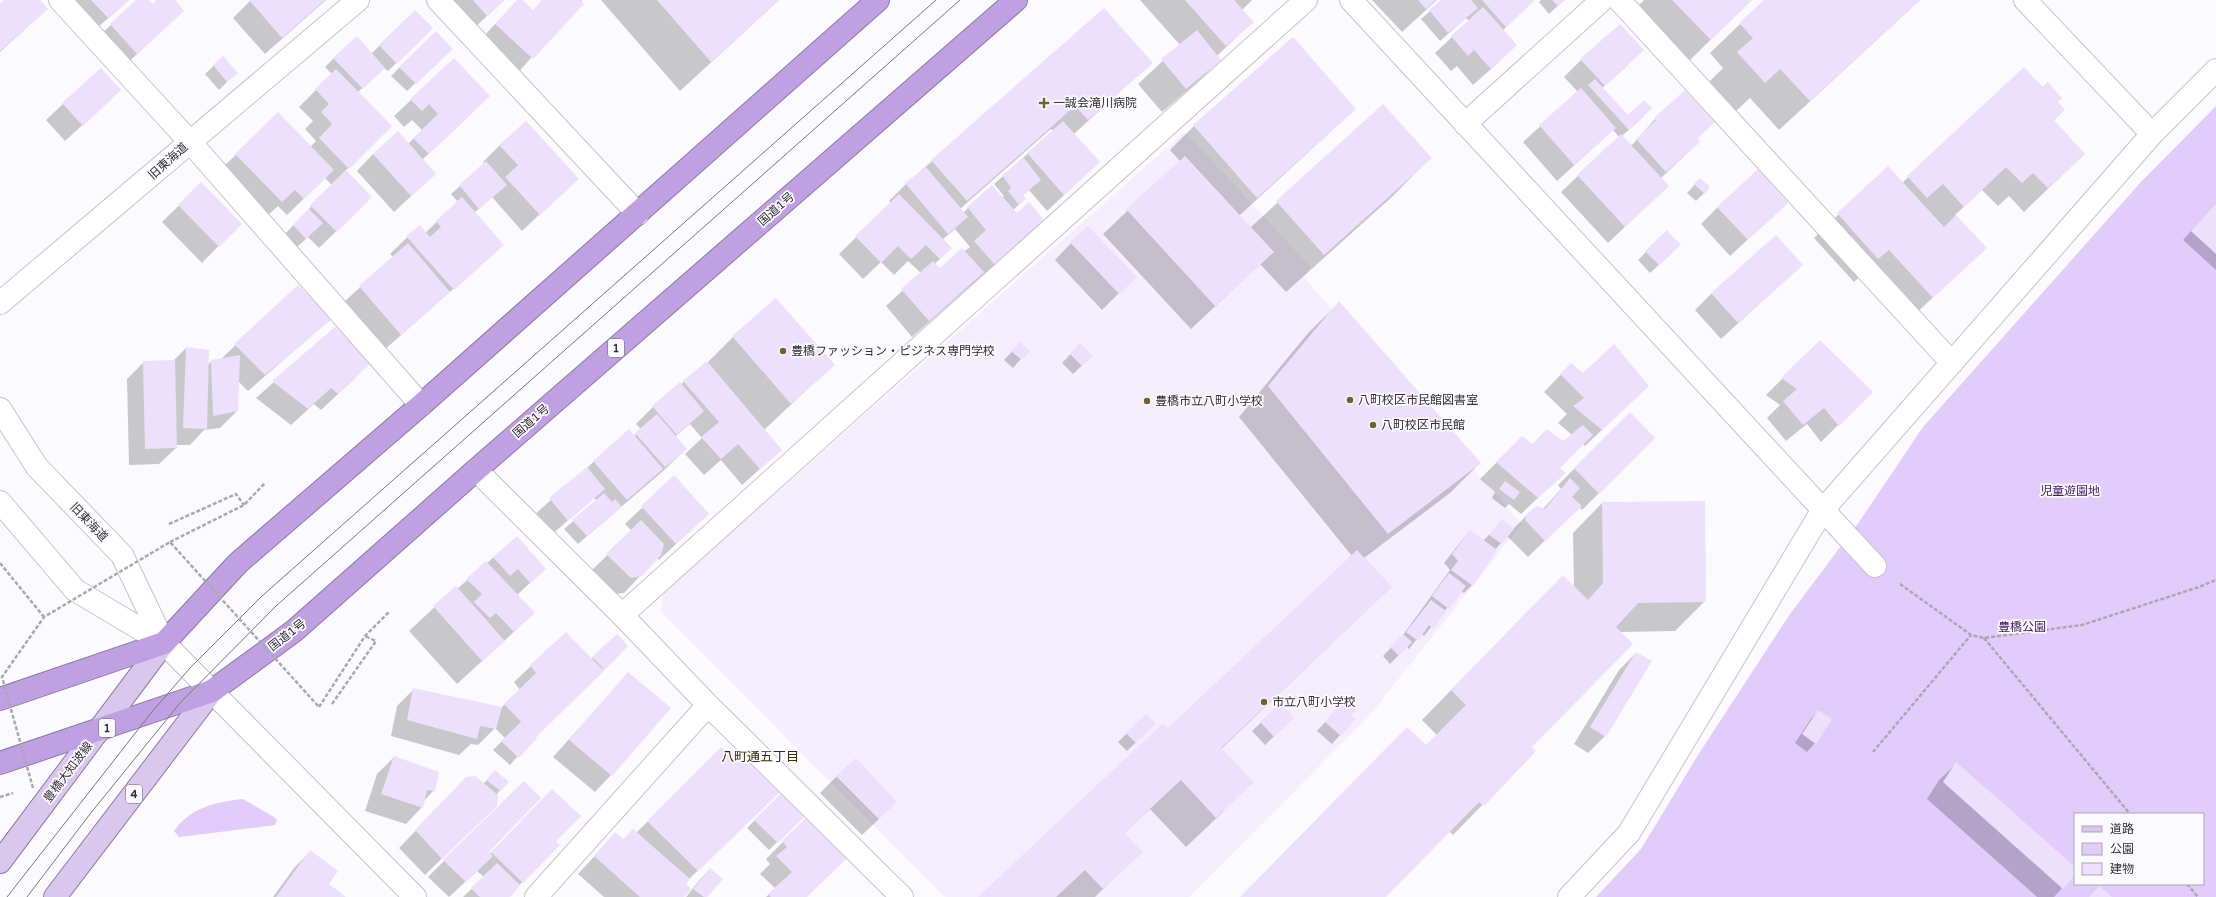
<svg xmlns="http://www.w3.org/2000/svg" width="2216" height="897" font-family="'Varela Round','Noto Sans JP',sans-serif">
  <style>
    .built { fill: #f5eefe }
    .green { fill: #e2ccfc; fill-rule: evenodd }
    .shadow { fill: #0003; fill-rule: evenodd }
    .building { fill: #ece0fc }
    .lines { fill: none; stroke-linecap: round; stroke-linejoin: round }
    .minor-casing { stroke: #c9c1d4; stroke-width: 24 }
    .major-casing { stroke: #8d79a6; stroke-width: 24 }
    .highway-casing { stroke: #8d79a6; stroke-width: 24 }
    .path { stroke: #aaa9ae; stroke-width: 2.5; stroke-dasharray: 4 2; stroke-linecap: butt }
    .minor { stroke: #fff; stroke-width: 22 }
    .major { stroke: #d9c7ee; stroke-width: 22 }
    .highway { stroke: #bfa1e3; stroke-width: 22 }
    .tram { stroke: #7a787d; stroke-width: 1 }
    .path-bridge { stroke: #aaa9ae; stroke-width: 2.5; stroke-dasharray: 4 2; stroke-linecap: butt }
    .poi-dot { fill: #706330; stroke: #fbfafe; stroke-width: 1.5 }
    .labels { text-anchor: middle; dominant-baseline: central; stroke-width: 3.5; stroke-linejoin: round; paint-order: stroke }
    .shield { fill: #fbfafe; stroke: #6e6b71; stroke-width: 1 }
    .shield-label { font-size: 11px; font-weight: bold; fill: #312e35 }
    .poi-label { font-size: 12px; fill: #312e35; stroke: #fbfafe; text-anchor: start }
    .street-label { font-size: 12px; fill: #312e35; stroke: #fbfafe }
    .park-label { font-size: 12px; fill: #431965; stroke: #fbfafe }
    .neighbourhood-label { font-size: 13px; fill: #382e03; stroke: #fbfafe }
  </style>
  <rect width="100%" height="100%" fill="#fbfafe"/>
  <path class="built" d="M1185,132L1311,267L1304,278L1522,524L1369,716L1189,897H945L661,612L663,593Z"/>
  <path class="green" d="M2216,106V897H1596L1641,849L1698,755L1790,614L1859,522L1923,427L2140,183ZM2075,814H2203V884H2075Z
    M243,799L274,817L277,820L275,825L179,837L174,831C191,807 216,802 243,799Z"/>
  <path class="shadow" d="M6,0H39L47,9L0,52V5Z
    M60,0H129L90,34Z
    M137,0H148L153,5L158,0H173L183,11L120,70L94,41Z
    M251,0H326L265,54L233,18Z
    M442,0H504L470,32Z
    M518,0H521L533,11L542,0H582L516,75L479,41Z
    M601,0H779L680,91Z
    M1140,0H1252L1242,10L1252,22L1217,56L1220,60L1196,83L1162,112L1138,84L1180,45Z
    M1372,0H1437L1402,32Z
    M1443,0H1534L1502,31L1499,62L1473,85L1457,66L1451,71L1435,53L1469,21L1466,18L1440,41L1421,19Z
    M1541,0H1564L1549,14L1539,2Z
    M1644,0H1751L1687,63L1634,10Z
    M1765,0H1920L1779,130L1750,98L1735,112L1708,83L1723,68L1710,53Z
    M415,11L432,28L388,71L384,68L358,92L391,126L345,171L371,197L319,248L308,237L297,247L285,234L332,185L325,178L287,215L278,206L265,218L219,171L278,114L310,147L316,141L305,129L313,121L299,107L332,74L325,67L334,58L371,54Z
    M1293,38L1355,109L1239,216L1250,228L1383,105L1430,158L1393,196L1286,292L1260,264L1191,329L1103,234L1180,161L1170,150L1194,126Z
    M223,57L228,81L219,90L205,74Z
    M443,57L407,91L391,76L400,67Z
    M1581,60L1626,67L1602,88L1628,116L1643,117L1622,136L1631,146L1655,119L1699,142L1661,178L1668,186L1608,243L1561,192L1619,137L1613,130L1557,181L1523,142L1578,92L1564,77Z
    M1151,63L1074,134L1099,162L1047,211L1029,190L1022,196L1025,199L1013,210L1017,214L1044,221L912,337L886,306L921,273L908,261L894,275L881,262L863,279L839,254L891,203L889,201L906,184L932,161ZM1051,129L1053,131L994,184L1004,196L1002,198L968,208L963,213L960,209ZM955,229L970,247L940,269L935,264L950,248L942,240Z
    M2024,68L2064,110L2053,121L2084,154L2024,212L2009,196L1998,206L1982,190L1955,215L1985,248L1908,321L1864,273L1854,282L1814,238L1888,167L1902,183Z
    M100,69L103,106L65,141L46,120Z
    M411,100L472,113L422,160L435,174L394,212L357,171L373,154L408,144L422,130L412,120L404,127L394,116Z
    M500,145L577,179L522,231L492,197L474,213L503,245L383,351L343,303L393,257L390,254L419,226L425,233L458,202L451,194L485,164L483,162Z
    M1700,179L1709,188L1696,201L1687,193Z
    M201,184L240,224L202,263L162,222Z
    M2216,203V270L2183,240Z
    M1718,207L1770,219L1730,256L1701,224Z
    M1667,231L1672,253L1650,273L1638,260Z
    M1071,243L1119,293L1102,310L1055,260Z
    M1802,265L1721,339L1695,310L1712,293Z
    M298,286L330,319L248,391L238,381L237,411L220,428L204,430L190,445H176V448L159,464L129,465L127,379L144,362L173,361L186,348L208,351L207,365L212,361L220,360Z
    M776,300L833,365L764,430L781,450L742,485L721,460L704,475L685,454L702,438L690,424L675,437L686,449L662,472L578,544L564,529L597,501L594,498L550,536L533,516L628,431L633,437L641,429L636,424L653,407L707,363L733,337Z
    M1339,303L1480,463L1450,493L1364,558L1391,587L1221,749L1223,812L1186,847L1150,809L1124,833L1141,852L1095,897H979L1168,729L1352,556L1239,417L1309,332Z
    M335,328L354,379L321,410L314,404L291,425L256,398Z
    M1820,341L1871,392L1821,442L1807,424L1786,441L1767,418L1780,405L1766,395Z
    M1020,343L1028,351L1013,368L1004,360Z
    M1080,344L1092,356L1073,374L1062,363Z
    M1571,364L1583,374L1648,386L1585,446L1582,444L1558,468L1564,473L1521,514L1509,504L1505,508L1492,498L1495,492L1480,479L1522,437L1531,445L1563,442L1572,435L1558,423L1567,414L1544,392Z
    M1630,413L1654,438L1582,510L1579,507L1528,557L1507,536L1495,550L1472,585L1464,593L1461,591L1424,636L1421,634L1409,649L1407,647L1390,664L1383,656L1403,635L1450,570L1444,563L1462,540L1470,531L1483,541L1502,521L1513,529L1527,515L1543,509L1561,489L1558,485Z
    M674,477L691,530L659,560L657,558L624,593L614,594L590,572L632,531L625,524Z
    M1602,503L1705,601L1675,631L1620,632L1531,747L1535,751L1453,835L1449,831L1385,897H1241L1426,747L1437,735L1422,720L1533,606L1574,587L1573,533Z
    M517,537L545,569L517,595V629L457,684L409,631L456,587L457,589Z
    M617,635L627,646L534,738L510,765L493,750L505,738L495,728L478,745L471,744L459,755L391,736L397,706L414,689L501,708L520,690L514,682L531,666L591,659Z
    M1636,653L1605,736L1588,753L1574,744L1619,670Z
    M628,674L611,775L595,792L553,757Z
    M1280,704L1293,718L1265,745L1252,731Z
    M1336,710L1349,716L1340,735L1332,744L1317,731Z
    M1818,711L1815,743L1807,752L1795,743L1810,720Z
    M1146,715L1155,724L1127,751L1118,742Z
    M721,749L779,792L687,881L684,884L683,897H604L578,874L615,834L623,840L636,833Z
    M394,757L434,790L424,801L422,807L406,824L365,811L377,774Z
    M1956,764L2075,869V874L2054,897H2037L1927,799L1939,780Z
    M496,771L507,782L496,795L479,822L425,875L399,848L450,795L483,784Z
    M837,776L879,819L862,835L820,793Z
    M781,794L804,816L769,850L747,828Z
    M535,807L558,845L508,897H463L484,877L477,871L449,897L428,877L444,861L488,852L490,854Z
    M806,819V897H766L775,888L760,874L770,864L766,859Z
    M310,852L327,884L344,897H273L294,868Z
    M710,869L706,897H686L701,878Z"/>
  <path class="building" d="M4,0H40L48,9L0,51V4Z
    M91,0H129L108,18Z
    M136,0H149L153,4L156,0H175L184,11L137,54L110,24Z
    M249,0H325L282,38Z
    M473,0H504L487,16Z
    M517,0H523L533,10L542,0H580L584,4L533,59L495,24Z
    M657,0H779L711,62Z
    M1185,0H1234L1254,22L1226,46Z
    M1418,0H1436L1426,9Z
    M1441,0H1471L1478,8L1448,33L1429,10Z
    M1482,0H1535L1506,27Z
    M1552,0H1565L1558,6Z
    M1672,0H1752L1711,40Z
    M1764,0H1920L1810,101L1780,69L1765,83L1737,52L1753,38L1739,23Z
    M1483,7L1517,45L1491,69L1474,50L1468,56L1451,36Z
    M1104,8L1153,63L1088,120L1075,106L967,201L931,160Z
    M415,10L433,28L397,64L379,45Z
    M1620,24L1644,50L1605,86L1580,59Z
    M1197,30L1221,60L1186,89L1161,59Z
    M436,31L453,49L416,84L399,67Z
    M357,36L385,68L363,89L333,58Z
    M1293,37L1356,109L1257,198L1193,125Z
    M223,56L238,73L227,82L213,65Z
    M454,58L490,96L429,154L413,138L438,114L429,104L422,111L410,99Z
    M2024,67L2042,87L2048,82L2062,98L2058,102L2065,110L2054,120L2085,154L2048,188L2033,173L2022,183L2006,167L1964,207L1943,184L1927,198L1907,176Z
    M101,68L121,90L83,126L62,103Z
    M336,69L392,126L349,169L319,138L332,124L321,112L329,104L315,89Z
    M1595,79L1628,115L1644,100L1652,108L1629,130L1588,85Z
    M1581,88L1616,128L1574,165L1539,125Z
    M1685,90L1715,122L1698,138L1700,142L1666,172L1636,139L1656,120L1654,118Z
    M1383,104L1432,158L1324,255L1276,201Z
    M278,112L334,170L304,199L295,190L282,202L235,154Z
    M526,121L579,179L540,215L505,177L518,165L499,145Z
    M1063,121L1100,162L1064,195L1027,153Z
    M398,131L436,174L411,196L373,154Z
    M1621,134L1669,186L1625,227L1577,175Z
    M1185,156L1274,252L1215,306L1126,209Z
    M1024,158L1041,180L1023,195L1026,199L1019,205L1008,191L1011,188L1002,175Z
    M486,161L507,185L479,209L459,185Z
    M1888,166L1944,227L1956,215L1987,248L1933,298L1889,250L1878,259L1837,213Z
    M926,167L968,217L948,234L905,183Z
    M1758,169L1788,203L1748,240L1717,207Z
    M346,170L372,197L337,232L310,205Z
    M1700,178L1710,187L1705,194L1694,184Z
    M201,182L242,224L219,247L178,205Z
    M992,185L1017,213L1029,202L1045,221L995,265L974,241L986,230L967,207Z
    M899,194L952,248L940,259L926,245L911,259L898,246L881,263L855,236Z
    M462,197L504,245L454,290L406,236L420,225L430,237L441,227L436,221Z
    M2216,203V254L2191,231Z
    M309,209L323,223L306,239L293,225Z
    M1088,226L1137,277L1119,294L1070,242Z
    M1667,230L1681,245L1659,265L1645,251Z
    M1776,235L1803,265L1738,323L1711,293Z
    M408,243L450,292L401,335L359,286Z
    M962,248L984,272L929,321L901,289L933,261L940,268Z
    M298,285L332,319L265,375L234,344Z
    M776,298L835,365L791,404L732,336Z
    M1339,301L1481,463L1388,534L1268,386Z
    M335,327L372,362L338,394L331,388L308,409L272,381Z
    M1820,340L1873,392L1839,426L1824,408L1803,425L1783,401L1797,389L1781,378Z
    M1020,342L1030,351L1022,360L1011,351Z
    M1080,343L1093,356L1082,366L1070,354Z
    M1614,344L1649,386L1602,430L1573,406L1584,398L1560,374L1571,363L1583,373Z
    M186,347L209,350L207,429L183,428Z
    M240,355L238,411L213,416L211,360Z
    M175,360L177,448L145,449L143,361Z
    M707,361L782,450L760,469L738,444L721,459L701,437L719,422L683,381Z
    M680,382L704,411L677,435L652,406Z
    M1630,412L1655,438L1599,494L1574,468Z
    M657,414L687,449L665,467L635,433Z
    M1583,425L1593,435L1560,468L1566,473L1538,498L1496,462L1522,436L1532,444L1547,429L1563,441Z
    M629,429L663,469L627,500L593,461Z
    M587,467L605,489L568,521L549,498Z
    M674,475L709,514L676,544L641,506Z
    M1570,478L1580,488L1572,497L1582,506L1545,541L1525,520L1527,514L1537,506L1545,509Z
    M1505,481L1520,492L1514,500L1499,489Z
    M604,493L612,502L615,499L622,507L587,536L572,520Z
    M1705,501L1706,602L1638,603L1616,627L1633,644L1532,747L1536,751L1484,806L1479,802L1386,897H1240L1407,727L1426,745L1466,705L1451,690L1563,575L1588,600L1603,583L1602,502Z
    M1502,519L1514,529L1502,544L1489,535Z
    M641,520L664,544L661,555L642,576L631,578L606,554Z
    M1470,530L1497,550L1473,586L1451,570L1458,561L1452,554Z
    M517,536L546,569L530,583L518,569L510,576L493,557Z
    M1357,550L1392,587L1221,748L1254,782L1216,818L1181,780L1124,833L1143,852L1103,889L1085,870L1056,897H978L1162,724L1168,728Z
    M486,561L535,613L514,632L496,613L490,618L474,602L482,594L466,579Z
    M1449,573L1466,586L1449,609L1432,596Z
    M456,586L505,641L482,661L433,606Z
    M1431,600L1446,611L1433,629L1429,625L1418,641L1406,632Z
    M566,632L604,671L536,737L504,704L536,673L530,665Z
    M617,634L628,646L605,670L592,657Z
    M1403,634L1412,642L1399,656L1390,647Z
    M1636,652L1652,661L1606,737L1590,727Z
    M628,672L671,708L612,776L569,740Z
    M413,688L502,707L496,729L480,726L477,739L407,720Z
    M1344,700L1356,710L1351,716L1356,719L1341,736L1325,722Z
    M1280,703L1294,718L1274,737L1260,722Z
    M1818,710L1832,719L1816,744L1802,734Z
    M1146,714L1156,724L1136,743L1126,733Z
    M521,722L537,738L519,758L501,741Z
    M721,747L730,755L737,748L780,792L698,871L647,821Z
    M394,756L439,772L435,791L427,790L423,808L381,794Z
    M856,758L897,802L879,819L836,776Z
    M1956,762L2075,867V875L2063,889L1943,782Z
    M495,770L509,782L501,791L486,780Z
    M475,776L498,795L497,806L442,859L415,830L466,777Z
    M524,781L541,798L489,852L493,856L466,882L443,860Z
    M552,789L581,816L556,841L560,845L523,883L491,852Z
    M781,793L805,816L778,843L754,820Z
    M806,818L847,858L807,897H771L768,894L792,872L776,856L787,847L782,841Z
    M633,829L690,879L686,884L691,889L684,897H640L594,856L615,832L623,839Z
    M310,850L338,871L329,884L346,897H276Z
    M497,863L520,885L510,897H480L471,888Z
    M710,868L723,879L707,897H704L693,889Z
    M2099,886L2112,897H2089Z"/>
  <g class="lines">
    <g class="minor-casing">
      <path id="minor" d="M60,0L191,143L421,405
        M438,0L638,214
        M1351,0L1875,566
        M1619,0L1952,363
        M2025,0L2152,134
        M1465,124L1602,0
        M0,303L358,0
        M0,409L37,467L122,555L164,643
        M476,470L622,615L708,705L902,897
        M0,502L75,590L164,643L415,897
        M622,615L1306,0
        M536,897L708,705
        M1569,897L1629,833L1822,511L2152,134L2216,70"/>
    </g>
    <g class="major-casing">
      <path id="major" d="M0,862L164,643
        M55,897L212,691"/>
    </g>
    <g class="highway-casing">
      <path id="highway" d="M0,699L164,643L238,563L421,405L878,0
        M0,763L212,691L294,631L476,470L1016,0"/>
    </g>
    <path class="path" d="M169,524L236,494L244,505
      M170,542L244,505L265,483
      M0,563L44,617
      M1900,584L1971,635L1984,638L2082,625L2199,587L2216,580
      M1984,638L2130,814
      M332,704L376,641L365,636
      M319,707L365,636L390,611
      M1873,752L1971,635
      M0,797L13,793
      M2187,884L2198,897"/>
    <use href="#minor" class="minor"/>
    <use href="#major" class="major"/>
    <use href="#highway" class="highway"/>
    <path class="tram" d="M7,897L151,713L190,668L262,596L936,0
      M27,897L90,814L180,703L276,606L960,0"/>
    <path class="path-bridge" d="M33,788L2,677L44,617L170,542L319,707"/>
  </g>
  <g class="poi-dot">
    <path d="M1042 97h4v4h4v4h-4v4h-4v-4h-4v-4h4z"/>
    <circle cx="783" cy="351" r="4"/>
    <circle cx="1350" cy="400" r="4"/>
    <circle cx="1147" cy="401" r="4"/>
    <circle cx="1373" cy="425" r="4"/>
    <circle cx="1264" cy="702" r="4"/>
  </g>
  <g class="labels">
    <g class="shield">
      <rect x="608" y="339" width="16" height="18" rx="3"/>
      <rect x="99" y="719" width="16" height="18" rx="3"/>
      <rect x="126" y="785" width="16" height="18" rx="3"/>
    </g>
    <g class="shield-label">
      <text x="616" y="348">1</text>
      <text x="107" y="728">1</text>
      <text x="134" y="794">4</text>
    </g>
    <g class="poi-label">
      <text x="1053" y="103">一誠会滝川病院</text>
      <text x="791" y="351">豊橋ファッション・ビジネス専門学校</text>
      <text x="1358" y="400">八町校区市民館図書室</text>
      <text x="1155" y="401">豊橋市立八町小学校</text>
      <text x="1381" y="425">八町校区市民館</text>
      <text x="1272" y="702">市立八町小学校</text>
    </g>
    <g class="street-label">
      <text transform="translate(168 161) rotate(-42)">旧東海道</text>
      <text transform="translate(776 209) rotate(-41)">国道1号</text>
      <text transform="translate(531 421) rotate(-41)">国道1号</text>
      <text transform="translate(89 522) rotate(46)">旧東海道</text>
      <text transform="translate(287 635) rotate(-38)">国道1号</text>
      <text transform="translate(68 772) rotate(-53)">豊橋大知波線</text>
    </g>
    <g class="park-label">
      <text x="2070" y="491">児童遊園地</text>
      <text x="2022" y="627">豊橋公園</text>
    </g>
    <g class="neighbourhood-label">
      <text x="760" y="757">八町通五丁目</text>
    </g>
  </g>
  <rect x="2074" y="813" width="130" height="72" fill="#fbfafe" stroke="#aaa8ae"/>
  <rect x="2082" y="826" width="20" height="6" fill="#d9c7ee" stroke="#aaa8ae"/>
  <text x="2110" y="833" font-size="12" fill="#312e35">道路</text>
  <rect x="2082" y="843" width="20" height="12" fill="#e2ccfc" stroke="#aaa8ae"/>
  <text x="2110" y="853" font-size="12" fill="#312e35">公園</text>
  <rect x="2082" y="863" width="20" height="12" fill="#ece0fc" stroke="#aaa8ae"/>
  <text x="2110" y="873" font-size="12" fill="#312e35">建物</text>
</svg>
